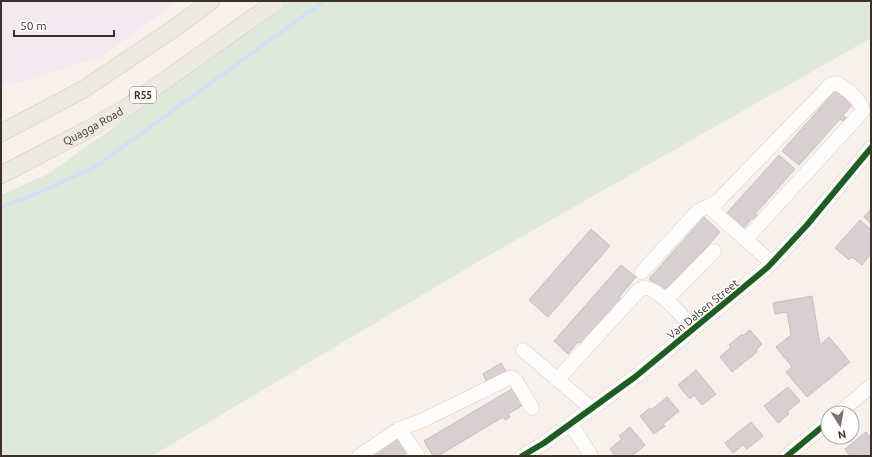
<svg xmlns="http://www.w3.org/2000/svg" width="872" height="457" font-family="Ubuntu,sans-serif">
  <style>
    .industrial { fill: #f5e8f0 }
    .green { fill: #dfe9d9 }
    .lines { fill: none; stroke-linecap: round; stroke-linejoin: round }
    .stream { stroke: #d1e0f5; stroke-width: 4 }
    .building { fill: #d9cfd1; stroke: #c8bec0 }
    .minor-casing { stroke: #d5ccc4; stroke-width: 15 }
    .major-casing { stroke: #d2ccc9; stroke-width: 18 }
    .minor { stroke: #fefdfc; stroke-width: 14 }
    .major { stroke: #eee9e3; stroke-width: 17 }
    .cycleway-casing { stroke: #fff; stroke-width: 8 }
    .cycleway { stroke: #1b5e20; stroke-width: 6 }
    .labels { text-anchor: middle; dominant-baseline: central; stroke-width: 3.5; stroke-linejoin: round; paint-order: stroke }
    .shield { fill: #fff; stroke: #776e68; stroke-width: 1 }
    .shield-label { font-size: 10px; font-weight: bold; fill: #3d3028 }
    .street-label { font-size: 11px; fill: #3d3028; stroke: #fff }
  </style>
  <rect width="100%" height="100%" fill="#f8f0eb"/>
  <path class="industrial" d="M1,1H178L101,57L1,88Z"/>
  <path class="green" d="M290,1H871V38L479,261L152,456H1V195L48,174Z"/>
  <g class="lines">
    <path class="stream" d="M1,207L38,193L95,167L324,1"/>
  </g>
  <path class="building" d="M837,89L853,104L843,115L846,118L843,121L840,119L799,165L782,151Z
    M779,155L795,169L755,214L758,216L754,220L752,218L741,231L724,216Z
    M871,209V224L864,217Z
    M704,217L720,232L666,293L649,279Z
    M860,220L871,230V254L862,265L852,257L849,260L835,248Z
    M591,229L610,246L548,317L529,300Z
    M621,265L636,277L619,297L621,299L581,344L578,342L568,354L554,341Z
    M812,296L820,345L829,337L850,362L807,397L786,372L792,367L776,347L791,335L787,312L775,314L773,303Z
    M750,330L762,344L756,350L757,352L732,372L720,357L731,347L729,345L742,334L743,336Z
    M501,363L506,372L487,383L483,374Z
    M696,370L716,394L702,405L694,395L690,399L678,385Z
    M515,387L525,404L508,414L510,417L505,420L503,417L438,456H433L424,441Z
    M788,387L800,401L787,412L789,414L778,423L764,406Z
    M667,397L679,411L663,424L665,426L654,434L640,416L650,408L651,410Z
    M751,422L763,436L747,449L743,445L733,453L725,443Z
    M630,427L645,445L632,456H615L610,449L622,439L619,436Z
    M866,432L871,438V452L866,456H850L845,449Z
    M398,435L409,451L402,456H369Z"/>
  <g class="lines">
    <g class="minor-casing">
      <path id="minor" d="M709,207L772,263
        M642,272L697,212C704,207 712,206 718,201L829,86L835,83C844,86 862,101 863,111L746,239
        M667,299L714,251
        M523,350L592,409
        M557,380L638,291C638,291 643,288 643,288C658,286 685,319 694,329
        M839,413L871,386
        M571,424L591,456
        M399,429L421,421L509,378H513L516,381L532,408
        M359,456L399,429L418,456
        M522,456L544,443L635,377L768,267L807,225L871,148
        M787,456L828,422"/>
    </g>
    <g class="major-casing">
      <g id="major">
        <path d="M1,133L84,89L179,25L211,1"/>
        <path id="s1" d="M1,175L87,130L126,108L277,1"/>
      </g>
    </g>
    <use href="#minor" class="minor"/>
    <use href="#major" class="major"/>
    <g class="cycleway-casing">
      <path id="cycleway" d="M522,456L544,443L635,377L768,267L807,225L871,148
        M787,456L828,422"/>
    </g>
    <use href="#cycleway" class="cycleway"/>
  </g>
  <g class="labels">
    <rect class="shield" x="130" y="87" width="26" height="16" rx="3"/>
    <g class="shield-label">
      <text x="143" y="95">R55</text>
    </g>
    <g class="street-label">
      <text stroke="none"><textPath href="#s1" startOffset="104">Quagga Road</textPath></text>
      <text transform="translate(703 309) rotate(-39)">Van Dalsen Street</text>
    </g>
  </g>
  <rect width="872" height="457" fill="none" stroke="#3d3028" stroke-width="4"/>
  <g transform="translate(840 425) rotate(169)"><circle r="19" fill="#ffffff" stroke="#b1aca9"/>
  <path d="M0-3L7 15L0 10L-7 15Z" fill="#7e736c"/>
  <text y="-6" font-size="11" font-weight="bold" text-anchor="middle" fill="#3d3028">N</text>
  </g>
  <path d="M14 30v6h100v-6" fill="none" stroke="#3d3028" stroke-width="2"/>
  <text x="20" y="30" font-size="12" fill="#3d3028" stroke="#ffffff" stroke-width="3" paint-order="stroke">50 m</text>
</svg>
